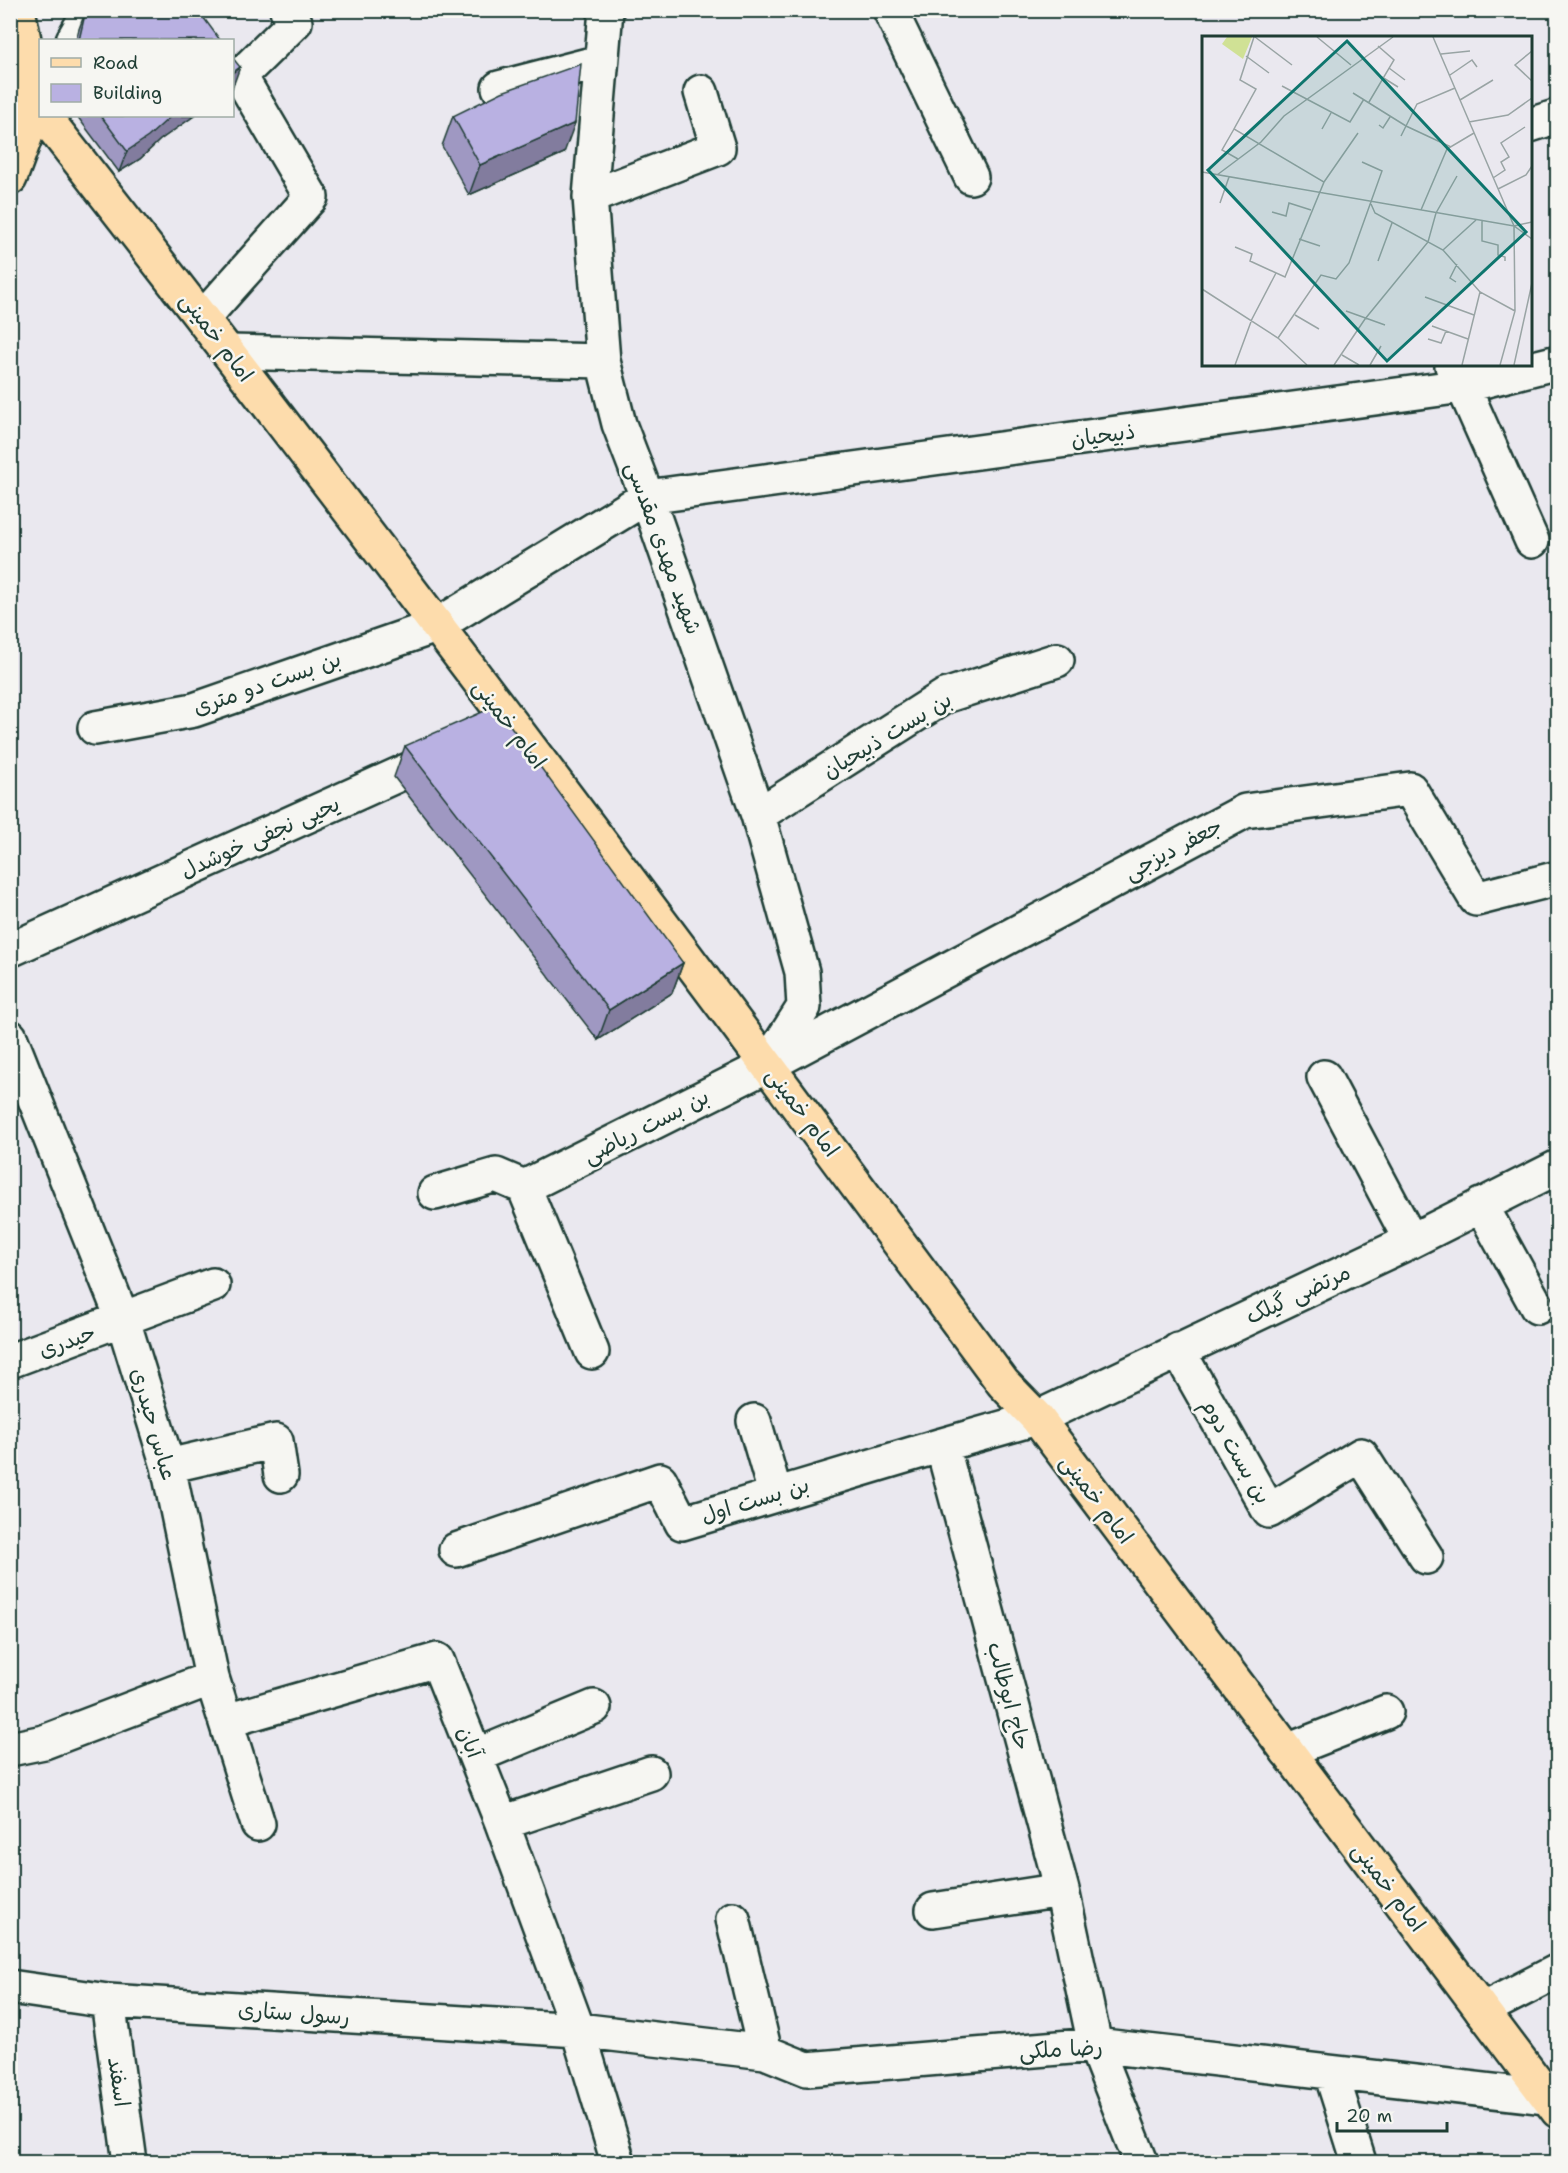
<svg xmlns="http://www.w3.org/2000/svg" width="1568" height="2173" font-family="'Shantell Sans','Playpen Sans Arabic',sans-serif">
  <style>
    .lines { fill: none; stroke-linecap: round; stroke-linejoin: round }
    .minor-casing { stroke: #1f3d34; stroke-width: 38 }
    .major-casing { stroke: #1f3d34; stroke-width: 38 }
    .minor { stroke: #f6f6f2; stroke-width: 33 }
    .major { stroke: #fddcac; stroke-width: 33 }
    .wall { fill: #9f98c2; stroke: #1f3d34; stroke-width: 1.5 }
    .shaded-wall { fill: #827c9e; stroke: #1f3d34; stroke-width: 1.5 }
    .building { fill: #b9b1e2; stroke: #1f3d34; stroke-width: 1.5 }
    .labels { text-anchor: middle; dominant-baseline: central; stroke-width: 5; stroke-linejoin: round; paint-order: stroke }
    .street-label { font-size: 22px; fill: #1f3d34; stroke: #f6f6f2 }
    .inset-road { fill: none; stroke: #99a4a4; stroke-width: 1.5 }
    .view { fill: #0f766e; fill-opacity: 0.15; stroke: #0f766e; stroke-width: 3 }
    .inset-edge { fill: none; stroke: #1f3d34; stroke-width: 3 }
  </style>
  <rect width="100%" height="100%" fill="#eae8ef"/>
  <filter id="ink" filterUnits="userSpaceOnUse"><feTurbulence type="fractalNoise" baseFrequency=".0167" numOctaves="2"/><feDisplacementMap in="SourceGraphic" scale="12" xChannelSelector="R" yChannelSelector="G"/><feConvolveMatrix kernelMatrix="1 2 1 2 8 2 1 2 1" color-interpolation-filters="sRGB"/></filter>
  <g filter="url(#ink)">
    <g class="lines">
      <g class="minor-casing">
        <path id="minor" d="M606,10L590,197L603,361L619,424L647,497L758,815L802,972L804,1007L768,1063
          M890,10L971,177
          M73,40L90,10
          M499,88L596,63
          M1530,125L1558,116
          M590,197L718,148L701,92
          M203,318L311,197L240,76L295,22L287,10
          M229,352L603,361
          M1452,366L1463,386L1532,541
          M95,728L194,710L436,626L647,497L1463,386L1558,362
          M758,815L945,696L1057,660
          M10,950L435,758
          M10,1037L123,1320L168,1466L212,1678L258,1824
          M1324,1077L1411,1241
          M435,1193L496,1175L524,1187
          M1481,1205L1537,1307
          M1178,1350L1269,1511L1361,1455L1426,1557
          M592,1352L524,1187L768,1065L1245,811L1410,789L1476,899L1558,878
          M10,1361L213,1285
          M754,1421L775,1493
          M168,1466L276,1441L281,1475
          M456,1550L660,1480L682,1523L942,1445
          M226,1721L437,1660L502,1823L578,2030L618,2162
          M10,1749L44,1742L212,1678
          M1287,1751L1386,1712
          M476,1756L594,1707
          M502,1823L651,1773
          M933,1910L1062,1890
          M733,1919L765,2052
          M10,1987L108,2001L578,2030L765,2052L807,2069L1095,2045L1546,2097
          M108,2001L130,2162
          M1482,2010L1558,1971
          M1331,2073L1359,2162
          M1141,2162L1095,2045L1062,1890L942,1445L1037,1418L1411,1241L1558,1167"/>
      </g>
      <g class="major-casing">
        <path id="major" d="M18,10L37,105
          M44,116C371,532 688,957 1003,1383L1037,1418L1558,2111
          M10,178L37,105"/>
      </g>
      <use href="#minor" class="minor"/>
      <use href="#major" class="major"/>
    </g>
    <path class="wall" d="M86,10L220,40H76L79,29Z
      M77,116H194L160,140L140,159L119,172Z
      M453,116L564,153L469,195L442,146Z
      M405,746L683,963L672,993L598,1040L394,777Z"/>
    <path class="shaded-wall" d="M240,67L232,89V73Z
      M171,116H194L160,140L140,159L119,172L127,151Z
      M575,123L564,153L469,195L480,165Z
      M683,963L672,993L598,1040L609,1010Z"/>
    <path class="building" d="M86,10H198L220,40H79Z
      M232,57L240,67L232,73Z
      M581,64L575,123L480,165L453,116L502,92Z
      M101,116H171L148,137L127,151Z
      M496,706L683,963L609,1010L405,746Z"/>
  </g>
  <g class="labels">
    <g class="street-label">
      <text transform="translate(217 337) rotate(53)">امام خمینی</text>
      <text transform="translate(1103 435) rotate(-8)">ذبیحیان</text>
      <text transform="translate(664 548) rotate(70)">شهید مهدی مقدسی</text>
      <text transform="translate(267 683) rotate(-19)">بن بست دو متری</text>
      <text transform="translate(510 724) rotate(53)">امام خمینی</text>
      <text transform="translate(887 735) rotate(-31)">بن بست ذبیحیان</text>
      <text transform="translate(260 837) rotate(-24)">یحیی نجفی خوشدل</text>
      <text transform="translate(1173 849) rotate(-28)">جعفر دیزجی</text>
      <text transform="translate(803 1112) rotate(53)">امام خمینی</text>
      <text transform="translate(646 1126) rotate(-27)">بن بست ریاضی</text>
      <text transform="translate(1298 1294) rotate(-25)">مرتضی گیلک</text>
      <text transform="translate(67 1341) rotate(-20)">حیدری</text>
      <text transform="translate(154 1424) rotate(74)">عباس حیدری</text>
      <text transform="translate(1236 1451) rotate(60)">بن بست دوم</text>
      <text transform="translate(1097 1499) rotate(53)">امام خمینی</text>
      <text transform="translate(755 1500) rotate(-17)">بن بست اول</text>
      <text transform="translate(1009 1696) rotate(75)">حاج ابوطالب</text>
      <text transform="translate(470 1742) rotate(68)">آبان</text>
      <text transform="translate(1389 1887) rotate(53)">امام خمینی</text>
      <text transform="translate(294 2013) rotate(4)">رسول ستاری</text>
      <text transform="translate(1061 2049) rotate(-3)">رضا ملکی</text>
      <text transform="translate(119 2082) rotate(82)">اسفند</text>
    </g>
  </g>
  <g transform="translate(1202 36)">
    <rect width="330" height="330" fill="#eae8ef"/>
    <path d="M25,1H50L41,23L20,8Z" fill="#d0e195"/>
    <path class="inset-road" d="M53,1L90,29M115,1L149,29M231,1L312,190M330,15L313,29L330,45M239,18L268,15M44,20L67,37M187,32L203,44M248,39L270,24L275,31M180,41L196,51M80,50L148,86L162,63M151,57L204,90L249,111M258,64L291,44M167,66L192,24L176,10M267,86L306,79L330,62M177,89L181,92L188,81M32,93L20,114L36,123M120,93L129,77M199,100L215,68L253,52M0,136L312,190L330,186M15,139L59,106L82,80L191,1M291,142L303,134L299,126L307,121L299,107L323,91M122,146L156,97M296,153L324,139L330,130M18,167L27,141M169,168L173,177L241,214L278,256L313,275M219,174L245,113L272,97M70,176L84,180L87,167L109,174M280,185V205L296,209V219L303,221V225M312,190L330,203M97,203L118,210M33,211L50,218L48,225L83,241L122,146L32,93L54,53L38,44L52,1M241,214L274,184M176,225L190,187M254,246L248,242L255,228M0,253L76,302L105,329M223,261L272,279M144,275L183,289M93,279L117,293M230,290L266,303M76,302L119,239L134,243L147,227L180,135L160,126M226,303L239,307L244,295M140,319L157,329M33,329L50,283L74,237M132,329L163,283L226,206L234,177L255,140M168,329L179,310M260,329L278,256M298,329L313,275L312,190M312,329L330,247"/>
    <path class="view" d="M145,5L324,196L185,325L6,134Z"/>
    <rect width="330" height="330" class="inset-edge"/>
  </g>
  <rect width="1568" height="2173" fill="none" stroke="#f6f6f2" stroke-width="36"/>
  <rect x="18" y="18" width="1532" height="2137" fill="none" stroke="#1f3d34" stroke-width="2" filter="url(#ink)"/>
  <rect x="39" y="39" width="195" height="78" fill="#f6f6f2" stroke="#a0aca6" stroke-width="1.5"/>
  <rect x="51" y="58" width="30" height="9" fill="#fddcac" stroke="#a0aca6" stroke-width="1.5"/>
  <text x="93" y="69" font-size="18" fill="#1f3d34">Road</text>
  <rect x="51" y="84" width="30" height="18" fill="#b9b1e2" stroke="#a0aca6" stroke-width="1.5"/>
  <text x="93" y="99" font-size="18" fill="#1f3d34">Building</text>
  <path d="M1337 2122v9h110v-9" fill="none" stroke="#1f3d34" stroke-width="3"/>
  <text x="1346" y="2122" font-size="18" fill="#1f3d34" stroke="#f6f6f2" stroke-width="4.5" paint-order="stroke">20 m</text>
</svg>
